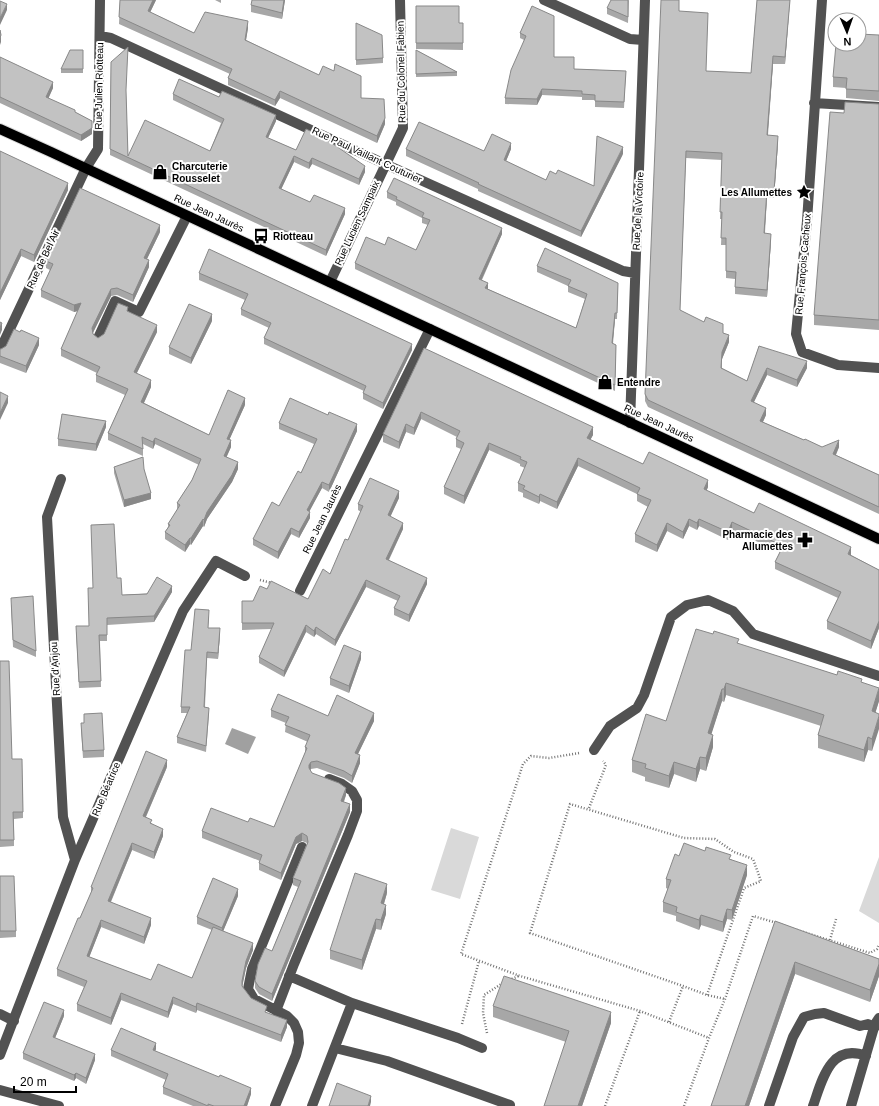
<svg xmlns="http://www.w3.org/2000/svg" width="879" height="1106" font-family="Helvetica,sans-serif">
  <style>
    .green { fill: #d9d9d9 }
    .water { fill: #a0a0a0 }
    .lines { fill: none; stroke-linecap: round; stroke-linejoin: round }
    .major-casing { stroke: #dbdbdb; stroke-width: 12 }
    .path { stroke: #747474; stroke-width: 2.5; stroke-dasharray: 1 2; stroke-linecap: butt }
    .minor { stroke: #525252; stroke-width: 10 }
    .major { stroke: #000; stroke-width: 10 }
    .wall { fill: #a7a7a7 }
    .shaded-wall { fill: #888 }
    .building { fill: #c2c2c2; stroke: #888 }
    .labels { text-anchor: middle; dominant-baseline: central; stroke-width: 4; stroke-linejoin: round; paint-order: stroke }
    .street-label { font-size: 10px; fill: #000; stroke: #fff }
    .poi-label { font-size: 10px; font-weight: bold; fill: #000; stroke: #fff; text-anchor: start }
  </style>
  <rect width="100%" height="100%" fill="#fff"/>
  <path class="green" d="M451,828L479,837L460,899L431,890Z
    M879,857V923L859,911Z"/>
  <path class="water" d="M232,728L256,737L248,754L225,744Z"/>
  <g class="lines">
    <g class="major-casing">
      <path id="major" d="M0,129L51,152L879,539"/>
    </g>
    <path class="path" d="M260,580L272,583
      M579,753L549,758L531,756L523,764L461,954L520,976L640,1011L709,1038
      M589,808L606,765L603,761
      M797,930L870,953L877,949L879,944
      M830,940L836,919
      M509,980L519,976
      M707,995L744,888L761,881L753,859L734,852L715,839L684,838L570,804L530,933L683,986L707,995L725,999
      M669,1022L683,986
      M462,1024L479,961
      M487,1033L483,1013L484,995L503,983
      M605,1106L640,1011
      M684,1106L709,1038L725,999L753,916L777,923"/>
    <path class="minor" d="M544,0L630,39L643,40
      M822,0L807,221L796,334L802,352L838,365L879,368
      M100,36L111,38L385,164L623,271L635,273
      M814,103L879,107
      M330,282L403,128L400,0
      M98,338L115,301L139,312L187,216
      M0,350L86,168L98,149L100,0
      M630,423L645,0
      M61,479L47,517L63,817L75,860
      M300,591L430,329
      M594,750L610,726L637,708L644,695L671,617L687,605L708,600L733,611L753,634L879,676
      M289,976L352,1003L458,1038L482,1048
      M276,1011L294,964L348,835L357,811V800L352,791L342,784L329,779
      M0,1014L14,1021
      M335,1048L387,1061L510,1105
      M0,1055L75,860L183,611L216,561L245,576
      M0,1090L59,1106
      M275,1106L296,1055L299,1043L298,1032L294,1023L287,1016L254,999L248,989L252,969L302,847
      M312,1106L352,1003
      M769,1106L793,1037L804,1017L815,1014L824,1013L860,1026L868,1024L875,1027
      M813,1106C822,1081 830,1042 866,1056
      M851,1106L875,1024L879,1018"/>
    <use href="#major" class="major"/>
  </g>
  <path class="wall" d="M120,0H156L150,12L194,33L248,28L246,40L361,98L385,124L377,143L280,98L275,106L228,85V78L230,74L119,24Z
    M215,0H221V3Z
    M285,0L282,19L251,12V5Z
    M629,0L628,23L607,14V8Z
    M757,0H790L785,64H773L768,135L778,143L774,198L767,197L765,233L771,241L767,297L735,294V279L726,278V245H721L722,219H720L722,160L686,158L680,310L723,333L729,342L722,359V368L747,381L759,346L807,368L797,387L767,375L754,402L766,415L763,422L804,440L822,447H839L836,455L879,475V514L648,407L645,401V394L679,11L706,71L751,73Z
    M416,6L459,23H463V50L416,49Z
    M532,6L554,57L574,69L626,71L624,108L595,107V100H582V97L542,95L537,105L505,104V98L524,40L520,38V33Z
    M356,23L383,58V63L356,65Z
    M879,35V101L846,98V88L833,87V77Z
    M83,50V73H61V69Z
    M416,50L457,72V76L416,77Z
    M0,57L53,88L48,98L92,121V134L81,141L0,103Z
    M111,62L126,93L128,156L210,151L221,123L173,100V94L219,97L276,121L268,138L296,150L365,172L359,185L312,164L309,169L294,162L281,189L310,202L345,214L326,256L110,155Z
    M879,104V330L814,325V315L844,113Z
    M406,149L484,151L511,149L506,161L546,180L556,174L594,186L623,154L581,237L478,191V189L406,156Z
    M0,151L68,190L34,262L21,256L0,300Z
    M387,192L502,234L482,280L488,289L576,328L585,299L568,292V286L537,272V266L618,283L617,319H615L613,344L616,345L615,391L355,269V263L385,245L416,250L428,225L422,223V218L396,205V202L387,198Z
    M160,232L147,259L149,267L133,302L117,295L111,296L92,334L98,338L104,334L128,311L157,332L136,374L151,387L144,403L209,435L245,405L229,440L231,447L226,457L238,469L232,482L207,519L204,527L203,526L191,545L190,544L185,552L165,539V532L168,527V524L177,510V503L192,480L199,465L155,444L153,449L143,444V456L108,440V433L125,395L96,382V375L97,373L61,356V349L78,311L74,312L41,297V290L50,270L46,268V261Z
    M199,273L412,350L383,409L363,399V393L364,391L264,344V338L269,328L241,315V309L245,300L199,280Z
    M212,321L191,364L169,354V347Z
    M39,345L26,373L0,363V349Z
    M424,348L593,435L590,440L643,464L708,487L706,491L754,513L851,555L879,570V628L871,649L827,629V621L838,598L775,569V562L780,552L732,530L728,540L699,526L697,530L689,526L683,539L667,531L657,552L635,542V534L648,507L637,501V494L578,466L557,509L540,501L539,504L523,497V493L518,491V483L525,468L520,466V464L489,450L464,504L444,494V487L461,449L456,447V439L457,437L421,419L414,435L406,432L399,449L383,442V434Z
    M279,423L357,431L329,492L322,488L309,511L310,518L299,538L291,534L278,559L253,545V539L279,506L301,473L314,444L279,429Z
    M106,427L96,451L58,446V439Z
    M114,467L144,469L151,499L124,507L114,473Z
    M399,498L390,516L403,529L389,560L427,584L409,622L394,615V608L398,601L366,587L335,646L316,634L314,637L306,632L284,677L259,663V657L272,629L242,630V601H253L267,589L308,599L330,574L348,540L361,512L358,510V504Z
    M117,578L122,595L172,592L154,622L107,625V641H100L101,687L79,688L76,632L89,626Z
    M11,604L36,651V657L13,647Z
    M209,616L208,628L220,634L218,659L207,658L205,707L209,714L206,752L177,743V737L187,713H181V707L191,650Z
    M739,644L862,683L879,701L875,713L872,751L868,750L864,762L818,748V735L821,726L726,695L724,702L722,701L711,734L713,747L706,771L700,769L696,782L674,774L669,788L645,781V777L632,772V760L666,721Z
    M361,659L349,693L330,685V678Z
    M0,661L12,759L23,785V818L14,819V846L0,847Z
    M271,710L374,721L358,754L360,763L352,783L344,778L317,768L311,769L310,770L312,773L346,795L344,802L350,812L272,1001L259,994L255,988V981L272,951L298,887L293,885V878L307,843L302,841L296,844L281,880L259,870V863L260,861L202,838V831L248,822L274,827L305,753V747L308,742L285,732L286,723L271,717Z
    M81,729L104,750V757L83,758Z
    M167,767L146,817L163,836L154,859L132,850L111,902L151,925L144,944L101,927L89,957L151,980L192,978L212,930L197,924V917L238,896L223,931L253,950L246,968L242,986L251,998L267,1013L287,1027L281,1042L197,1010L196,1013L173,1004L168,1018L121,1000L111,1025L77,1011V1004L84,987L57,976V969L91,893V887Z
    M679,856L731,859L747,875L732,920L727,919L723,932L701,925L699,930L676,921V916L663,912V902L668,889L666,888V879Z
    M0,876L16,931V937L0,938Z
    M387,893L384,904L386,914L381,930L376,929L362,970L330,959V950Z
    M775,921L879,959V976L870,1002L795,974L749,1106H711Z
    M493,1006L611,1023L582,1106H544L566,1042L493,1017Z
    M64,1016L55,1038L95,1060L86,1084L76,1078L74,1081L23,1059V1053Z
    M156,1049L155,1051L251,1094L247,1106H193L163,1094V1087L166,1080L111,1056V1050Z"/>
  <path class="shaded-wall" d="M153,0H156L148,17V11Z
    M284,0H285L282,19V13Z
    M790,0L785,64V57Z
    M7,4V10L0,25V18Z
    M248,21V28L245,46V40Z
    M1,35V42L0,45V38Z
    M773,56V64L767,142V135Z
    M53,82V88L46,104V97Z
    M542,89V95L537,105V99Z
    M280,91V98L275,106V100Z
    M276,115V121L266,142V137Z
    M385,118V124L377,143V136Z
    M92,128V134L81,141V135Z
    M778,136V143L774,198V191Z
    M511,143V149L504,166V160Z
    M623,147V154L581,237V231Z
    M294,156V162L279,194V188Z
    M312,158V164L309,169V163Z
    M365,166V172L359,185V179Z
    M68,183V190L34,262V255Z
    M767,190V197L764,240V233Z
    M345,208V214L326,256V250Z
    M160,225V232L144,265V258Z
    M502,228V234L479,285V279Z
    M771,234V241L767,297V290Z
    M21,249V256L0,300V293Z
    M149,260V267L133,302V295Z
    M488,283V289L485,288Z
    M111,289V296L92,335V328Z
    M81,303V310L74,312V305Z
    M615,313V319L612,349V343Z
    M212,314V321L191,364V358Z
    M2,323V330L0,335V328Z
    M157,325V332L134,379V372Z
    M729,335V342L722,359L721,375L722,352Z
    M39,338V345L26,373V366Z
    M412,344V350L383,409V403Z
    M807,361V368L797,387V380Z
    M767,368V375L751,408V401Z
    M151,380V387L141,409V402Z
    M8,396V403L0,420V413Z
    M245,398V405L227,445V439Z
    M766,408V415L760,428V421Z
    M421,412V419L414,435V428Z
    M106,421V427L96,451V444Z
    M357,424V431L329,492V485Z
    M406,424V432L399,449V442Z
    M593,427V435L587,446V438Z
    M155,438V444L153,449V442Z
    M231,440V447L224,463V456Z
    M839,440V447L833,461V454Z
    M489,443V450L464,504V496Z
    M578,458V466L557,509V502Z
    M238,462V469L232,482L207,519L204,527V520L207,512Z
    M708,480V487L704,497V489Z
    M322,482V488L307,516V510Z
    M399,491V498L388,522V515Z
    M151,493V499L124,507V500Z
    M540,494V501L539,504V497Z
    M310,512V518L299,538V532Z
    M203,519V526L191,545V538Z
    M689,519V526L683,539V532Z
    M699,519V526L697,530V523Z
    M732,522V530L728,540V532Z
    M403,523V529L386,565V559Z
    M667,523V531L657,552V545Z
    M291,528V534L278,559V552Z
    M190,538V544L185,552V545Z
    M851,547V555L848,562V554Z
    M427,578V584L409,622V615Z
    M366,580V587L335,646V640Z
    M172,586V592L154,622V616Z
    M879,621V628L871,649V641Z
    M306,625V632L284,677V671Z
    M316,627V634L314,637V631Z
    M220,628V634L218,659V653Z
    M361,652V659L349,693V686Z
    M726,683V695L724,702V689Z
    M879,688V701L872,724V711Z
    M722,689V701L708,745V733Z
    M374,713V721L355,760V753Z
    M879,716V729L872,751V739Z
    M713,735V747L706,771V758Z
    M868,737V750L864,762V750Z
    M360,755V763L352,783V776Z
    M700,757V769L696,782V769Z
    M167,760V767L143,823V816Z
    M311,762V769L309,772V765Z
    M674,762V774L669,788V776Z
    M346,788V795L341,808V801Z
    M350,804V812L272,1001V994Z
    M163,829V836L154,859V852Z
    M302,833V841L296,844L281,880V873L296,837Z
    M132,843V850L108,908V901Z
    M747,865V875L732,920V910Z
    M387,884V893L381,913V903Z
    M238,889V896L222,934V928Z
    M386,905V914L381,930V920Z
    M727,909V919L723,932V922Z
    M701,915V925L699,930V920Z
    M151,918V925L144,944V937Z
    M376,919V929L362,970V960Z
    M101,920V927L87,963V956Z
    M253,943V950L246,968L242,988V981L246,961Z
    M795,962V974L749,1106H745Z
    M879,964V976L870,1002V990Z
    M121,993V1000L111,1025V1018Z
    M173,997V1004L168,1018V1012Z
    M197,1003V1010L196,1013V1007Z
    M64,1010V1016L53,1043V1037Z
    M611,1012V1023L582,1106H578Z
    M287,1020V1027L281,1042V1035Z
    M156,1043V1049L153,1056V1050Z
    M95,1054V1060L86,1084V1078Z
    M76,1073V1078L74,1081V1075Z
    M251,1088V1094L247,1106H244Z
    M371,1096V1102L370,1106H368Z"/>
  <path class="building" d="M120,0H153L148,11L194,33L205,12L248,21L245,40L319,75L323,66L334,71L335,64L361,76V98L384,99L385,118L377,136L280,91L275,100L228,78L232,69L119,17Z
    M252,0H284L282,13L251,5Z
    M611,0H628V17L607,8Z
    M661,0H679V11L708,13L706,71L751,73L757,0H790L785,57L773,56L767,135L778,136L774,191L767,190L764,233L771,234L767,290L735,287L736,272L726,271V238H721L722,212H720L722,153L686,151L680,310L704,322L706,317L723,324V333L729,335L722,352L721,368L747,381L759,346L807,361L797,380L767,368L751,401L766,408L760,421L804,440L805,439L822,447L839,440L833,454L879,475V507L648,400L645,394Z
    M0,1L7,4L0,18Z
    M416,6H459V23H463V43H416Z
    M532,6L554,16V57H574V69L626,71L624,102L595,101V95L582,94V91L542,89L537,99L505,98L511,70L526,36L520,33Z
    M356,23L382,35L383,58L356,60Z
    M0,30L1,35L0,38Z
    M859,34L879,35V91L846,89L847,78L833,77L836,44H859Z
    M128,47L126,90L128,156L145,120L210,151L224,119L173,94L179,79L219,97L222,91L276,115L266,137L296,150L306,129L323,137L365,166L359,179L312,158L309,163L294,156L279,188L310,202L314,195L345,208L326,250L110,149L111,62Z
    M70,50H83V69H61Z
    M416,50L457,72L416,74Z
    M0,57L53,82L46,97L75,110V112L92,121V128L81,135L0,97Z
    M845,102L879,104V320L814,315L830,112L844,113Z
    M419,122L484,151L492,134L511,143L504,160L546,180L550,171L556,174L558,170L594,186L597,136L623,147L581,231L478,184L479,183L406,149Z
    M0,151L68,183L34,255L21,249L0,293Z
    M394,178L502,228L479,279L488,283L485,288L576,328L587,294L568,286L571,280L537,266L545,248L618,283L617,313H615L612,343L616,345L615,385L355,263L366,237L385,245L388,237L416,250L430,220L422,217L424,213L396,199L397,197L387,192Z
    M80,188L160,225L144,258L149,260L133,295L117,288L111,289L92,328L93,334L98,338L104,334L118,303L128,307L127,311L157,325L134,372L151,380L141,402L209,435L228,390L245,398L227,439L231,440L224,456L238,462L232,475L207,512L204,520L203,519L191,538H190L185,545L165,532L170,525L168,524L180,505L177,503L192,480L201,459L155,438L153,442L142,437L143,449L108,433L128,389L96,375L100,367L61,349L81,303L74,305L41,290L53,264L46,261Z
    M209,249L412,344L383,403L363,393L366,386L264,338L271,323L241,309L248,294L199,273Z
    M189,304L212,314L191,358L169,347Z
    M0,322L2,323L0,328Z
    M14,329L20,332L21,330L39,338L26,366L0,356V349H1L6,346Z
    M424,348L593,427L587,438L643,464L649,452L708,480L704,489L754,513L759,503L851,547L848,554L879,570V621L871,641L827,621L841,592L775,562L783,546L732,522L728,532L699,519L697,523L689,519L683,532L667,523L657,545L635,534L651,500L637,494L640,488L578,458L557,502L540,494L539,497L523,489L525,486L518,483L527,462L520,459L521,457L489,443L464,496L444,487L464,443L456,439L460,431L421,412L414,428L406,424L399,442L383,434Z
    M0,392L8,396L0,413Z
    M290,398L328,415L329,412L357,424L329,485L322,482L307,510L310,512L299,532L291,528L278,552L253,539L272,502L279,506L298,471L301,473L317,439L279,423Z
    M62,414L106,421L96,444L58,439Z
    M143,457L144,469L151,493L124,500L114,467Z
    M370,478L399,491L388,515L403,523L386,559L427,578L409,615L394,608L400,596L366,580L335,640L316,627L314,631L306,625L284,671L259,657L274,623H242V601H253L260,586L267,589L271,581L308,599L323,569L330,574L345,539L348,540L363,506L358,504Z
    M114,524L117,578H121L122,595L147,594L157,577L172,586L154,616L107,618V635H99L101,681L79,682L76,626H89L88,588H93L91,525Z
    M33,596L36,651L13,640L11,598Z
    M195,609L209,610L208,628H220L218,653L207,652L204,707L209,708L206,746L177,737L190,707H181L185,650H191Z
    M696,629L713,634L714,631L739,639L737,643L837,675L838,671L862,679L861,682L879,688L872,711L879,714V716L872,739L868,737L864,750L818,735L824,715L726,683L724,689H722L708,733L713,735L706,758L700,757L696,769L674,762L669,776L645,768L646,764L632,760L646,714L666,721Z
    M344,645L361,652L349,686L330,678Z
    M0,661H9L12,759H22L23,812H13L14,840H0Z
    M278,694L328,716L337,695L374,713L355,753L360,755L352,776L344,771L317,761L311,762L309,765V768L312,773L339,783L346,788L341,801L350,804L272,994L259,987L255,981L258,964L265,948L272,951L301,881L293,878L308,842L307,836L302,833L296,837L281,873L259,863L262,855L202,831L211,808L248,822L250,818L274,827L307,748L305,747L310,735L285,725L289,717L271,710Z
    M102,713L104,750L83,751L81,723H84V714Z
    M146,751L167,760L143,816L152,820L150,823L163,829L154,852L132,843L108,901L151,918L144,937L101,920L87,956L151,980L158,964L192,978L213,927L253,943L246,961L242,981V986L251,998L267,1006L265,1012L287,1020L281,1035L197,1003L196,1007L173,997L168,1012L121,993L111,1018L77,1004L87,981L57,969L78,918H80L93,888L91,887Z
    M684,843L705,851L706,847L731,855L729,859L747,865L732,910L727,909L723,922L701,915L699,920L676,912L677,907L663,902L671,880L666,879L675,854L679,856Z
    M355,873L387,884L381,903L386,905L381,920L376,919L362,960L330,950Z
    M0,876H14L16,931H0Z
    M213,878L238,889L222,928L197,917Z
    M775,921L879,959V964L870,990L795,962L745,1106H711Z
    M504,976L611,1012L578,1106H544L569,1031L493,1006Z
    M44,1002L64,1010L53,1037L95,1054L86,1078L76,1073L74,1075L23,1053Z
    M121,1028L156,1043L153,1050L219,1077L220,1075L251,1088L244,1106H214L208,1104V1106L163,1087L168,1074L111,1050Z
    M337,1083L371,1096L368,1106H329Z"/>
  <defs>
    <g id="shop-bare" transform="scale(1.2)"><path d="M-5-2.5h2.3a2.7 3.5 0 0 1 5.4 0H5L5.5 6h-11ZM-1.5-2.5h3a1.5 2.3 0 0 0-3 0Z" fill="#000" stroke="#fff" stroke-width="2.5" paint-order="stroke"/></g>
    <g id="sight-bare" transform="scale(1.2)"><path d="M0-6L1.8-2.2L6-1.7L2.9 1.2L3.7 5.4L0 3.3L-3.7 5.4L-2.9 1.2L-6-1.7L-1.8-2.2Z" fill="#000" stroke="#fff" stroke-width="2.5" paint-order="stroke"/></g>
    <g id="bus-bare" transform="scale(1.2)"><path d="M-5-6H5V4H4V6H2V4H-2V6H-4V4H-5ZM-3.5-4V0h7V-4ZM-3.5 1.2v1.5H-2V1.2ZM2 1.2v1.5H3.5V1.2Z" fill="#000" stroke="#fff" stroke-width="2.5" paint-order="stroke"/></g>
    <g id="pharmacy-bare" transform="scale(1.2)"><path d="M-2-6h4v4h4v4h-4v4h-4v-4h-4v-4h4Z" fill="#000" stroke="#fff" stroke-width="2.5" paint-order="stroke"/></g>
  </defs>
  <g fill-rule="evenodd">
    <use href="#shop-bare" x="160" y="172"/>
    <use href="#sight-bare" x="804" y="192"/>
    <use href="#bus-bare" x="261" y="236"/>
    <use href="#shop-bare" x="605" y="382"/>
    <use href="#pharmacy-bare" x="805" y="540"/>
  </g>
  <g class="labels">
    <g class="street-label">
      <text transform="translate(401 72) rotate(-91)">Rue du Colonel Fabien</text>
      <text transform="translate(99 86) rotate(-89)">Rue Julien Riotteau</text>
      <text transform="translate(367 155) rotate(25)">Rue Paul Vaillant Couturier</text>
      <text transform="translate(638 211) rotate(-87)">Rue de la Victoire</text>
      <text transform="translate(209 213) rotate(25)">Rue Jean Jaurès</text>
      <text transform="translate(357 223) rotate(-65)">Rue Lucien Sampaix</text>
      <text transform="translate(43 259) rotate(-65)">Rue de Bel Air</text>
      <text transform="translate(803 264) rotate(-85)">Rue François Cacheux</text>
      <text transform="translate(659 423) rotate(25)">Rue Jean Jaurès</text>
      <text transform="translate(322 519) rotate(-64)">Rue Jean Jaurès</text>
      <text transform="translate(55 669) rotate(-93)">Rue d'Anjou</text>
      <text transform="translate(106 789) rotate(-67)">Rue Béatrice</text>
    </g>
    <g class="poi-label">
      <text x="172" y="166">Charcuterie<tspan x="172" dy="12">Rousselet</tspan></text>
      <text x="792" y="192" text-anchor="end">Les Allumettes</text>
      <text x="273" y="236">Riotteau</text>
      <text x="617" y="382">Entendre</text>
      <text x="793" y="534" text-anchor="end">Pharmacie des<tspan x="793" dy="12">Allumettes</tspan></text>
    </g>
  </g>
  <g transform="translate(847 32) rotate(178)"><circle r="19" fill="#ffffff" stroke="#999999"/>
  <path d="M0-3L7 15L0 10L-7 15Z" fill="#000000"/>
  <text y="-6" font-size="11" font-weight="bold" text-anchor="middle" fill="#000000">N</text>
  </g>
  <path d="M14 1086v6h62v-6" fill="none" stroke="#000000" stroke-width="2"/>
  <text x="20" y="1086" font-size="12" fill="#000000" stroke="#ffffff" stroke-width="3" paint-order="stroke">20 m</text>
</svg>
